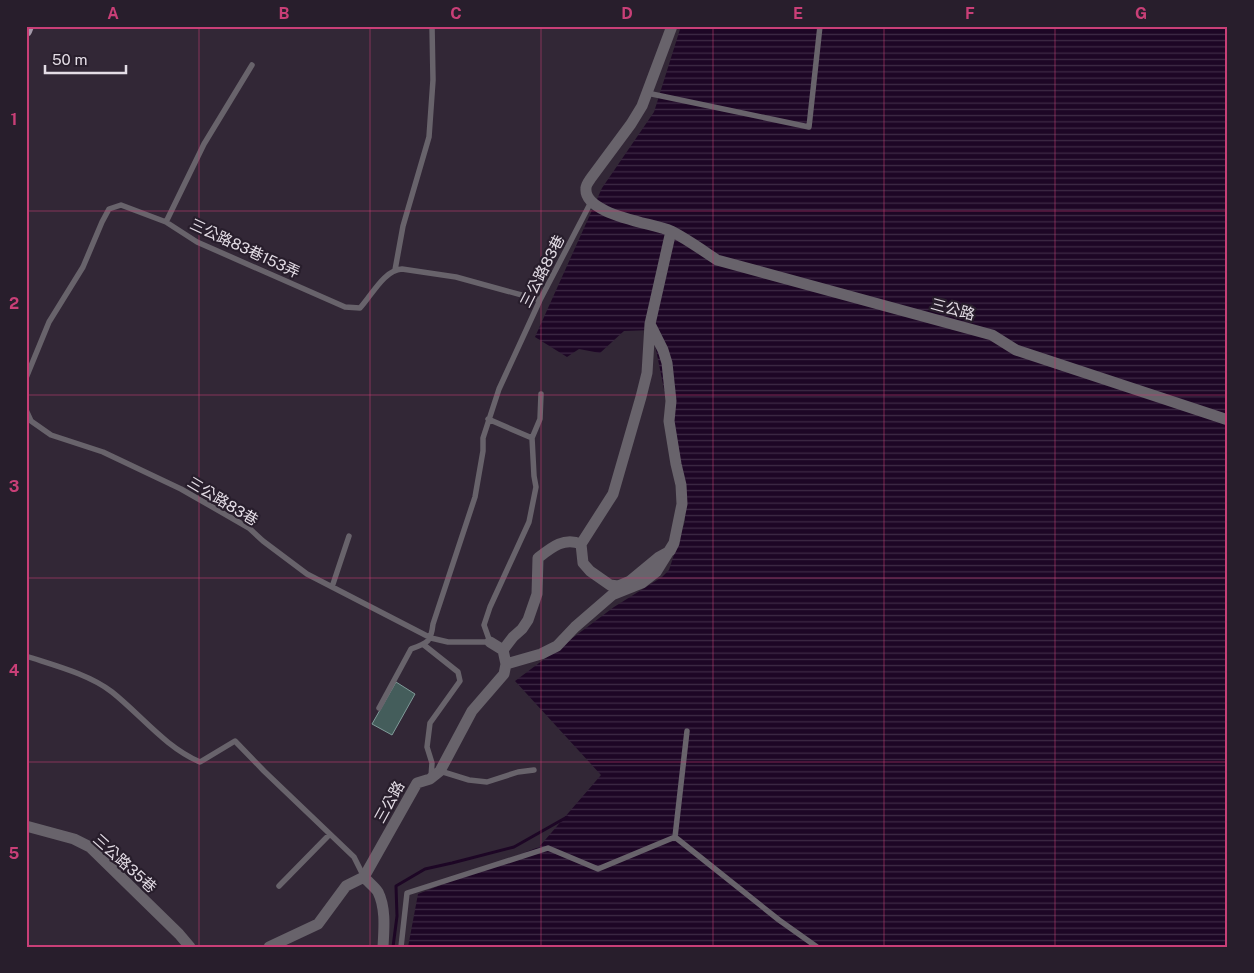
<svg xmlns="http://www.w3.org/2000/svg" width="1254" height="973" font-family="'Public Sans','Noto Sans TC',sans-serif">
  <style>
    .water { fill: url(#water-rules) }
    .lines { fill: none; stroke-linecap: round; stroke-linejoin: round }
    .stream { stroke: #1d0625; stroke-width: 3 }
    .building { fill: #445d5b; stroke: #809b99 }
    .lane { stroke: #68636b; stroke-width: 5.5 }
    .street { stroke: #68636b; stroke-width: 11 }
    .primary { stroke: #a499a9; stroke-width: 12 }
    .grid { fill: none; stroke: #c93f77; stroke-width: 1; stroke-opacity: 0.55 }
    .labels { text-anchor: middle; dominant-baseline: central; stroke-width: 4.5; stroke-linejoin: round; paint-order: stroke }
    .street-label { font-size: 15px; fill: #e4dde6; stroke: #281e2c }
    .neatline { fill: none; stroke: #c93f77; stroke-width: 2 }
    .grid-label { font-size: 16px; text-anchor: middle; font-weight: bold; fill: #c93f77 }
  </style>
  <defs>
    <pattern id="water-rules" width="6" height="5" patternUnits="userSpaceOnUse" patternTransform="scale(1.25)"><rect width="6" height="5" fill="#1d0625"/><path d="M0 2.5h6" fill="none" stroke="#3e2a45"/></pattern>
  </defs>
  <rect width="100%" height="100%" fill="#322736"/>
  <path class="water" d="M681,26H1228V947H408L418,894L539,847L601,775L515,681L614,607L662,577L669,570L685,521L681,473L652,330L624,331L600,353L579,349L567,357L535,337L602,188L654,112Z"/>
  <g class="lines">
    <path class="stream" d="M393,947L397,916L396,886L425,869L452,863L514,847L567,817"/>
  </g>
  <path class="building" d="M396,682L415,694L392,735L372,724Z"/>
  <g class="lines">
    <path class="lane" d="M647,93L809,127L820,26
      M166,222L204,144L252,65
      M395,270L403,226L429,137L433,80L432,26
      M26,378L49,322L83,267L102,222L109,209L121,205L166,222L197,242L345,307L360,308C372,295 384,270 402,269L456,277L540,300
      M26,410L31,421L51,435L103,452L181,489L249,528L263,541L307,574L431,638L448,642H490L484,625L490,607L529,522L536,487L534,476L532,438L540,419L541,394
      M488,419L532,438
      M332,587L349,536
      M424,645L458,672L460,681L430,723L427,747L432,763L431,777
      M26,656C53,665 89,674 112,692C141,715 165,747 200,762L235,741L264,771L354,857L364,877
      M379,708L411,649C428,643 431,642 433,624L475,497L483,451V438L499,389L540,300L591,202
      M440,771L469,780L487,782L518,772L534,770
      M675,837L779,920L817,947
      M279,886L329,835
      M401,947L407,893L548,848L598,869L675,837L687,731"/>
    <path class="street" d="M672,26L642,106L631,124L591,178C589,181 586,185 586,188C583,215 653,223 671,231C687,239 702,250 717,260L992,335L1016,350L1228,420
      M671,231L650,324L647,373L641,397L613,494L581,544L583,563L590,571L610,585L618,586L630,581L659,557L670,551L674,543
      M503,650L513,637L522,629L528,620L537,594L538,558C552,547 564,537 581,544
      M506,664L541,654L557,646L575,627L612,595L642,583L656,572L674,543L682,504L681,485L676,464L669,421L671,401L667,363L663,350L650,324
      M26,826L74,839L90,847L179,934L190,947
      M364,877C368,882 375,887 378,892C386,908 384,929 383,947
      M269,947L318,924L346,886L364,877L417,783L430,779L440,771L472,711L504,674L506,664L503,650L490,642"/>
    <path class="primary" d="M26,31L28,26"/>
  </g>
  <path class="grid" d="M199,26V947M370,26V947M541,26V947M713,26V947M884,26V947M1055,26V947M26,211H1228M26,395H1228M26,578H1228M26,762H1228"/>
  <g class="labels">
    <g class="street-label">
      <text transform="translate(245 248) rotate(25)">三公路83巷153弄</text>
      <text transform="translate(542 271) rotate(-63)">三公路83巷</text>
      <text transform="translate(953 309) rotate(15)">三公路</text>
      <text transform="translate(223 501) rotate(31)">三公路83巷</text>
      <text transform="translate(389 802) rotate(-61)">三公路</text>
      <text transform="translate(125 863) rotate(42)">三公路35巷</text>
    </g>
  </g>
  <rect width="1254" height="973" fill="none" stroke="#281e2c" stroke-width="55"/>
  <path d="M45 65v8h81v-8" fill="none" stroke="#e4dde6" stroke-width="2.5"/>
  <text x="52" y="65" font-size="15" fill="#e4dde6" stroke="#281e2c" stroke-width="4" paint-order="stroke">50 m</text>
  <rect x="28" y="28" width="1198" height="918" class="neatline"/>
  <g class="grid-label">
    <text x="113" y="19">A</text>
    <text x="284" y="19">B</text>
    <text x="456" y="19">C</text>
    <text x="627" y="19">D</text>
    <text x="798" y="19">E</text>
    <text x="970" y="19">F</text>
    <text x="1141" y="19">G</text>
    <text x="14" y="125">1</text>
    <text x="14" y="309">2</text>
    <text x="14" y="492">3</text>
    <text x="14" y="676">4</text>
    <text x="14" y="859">5</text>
  </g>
</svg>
